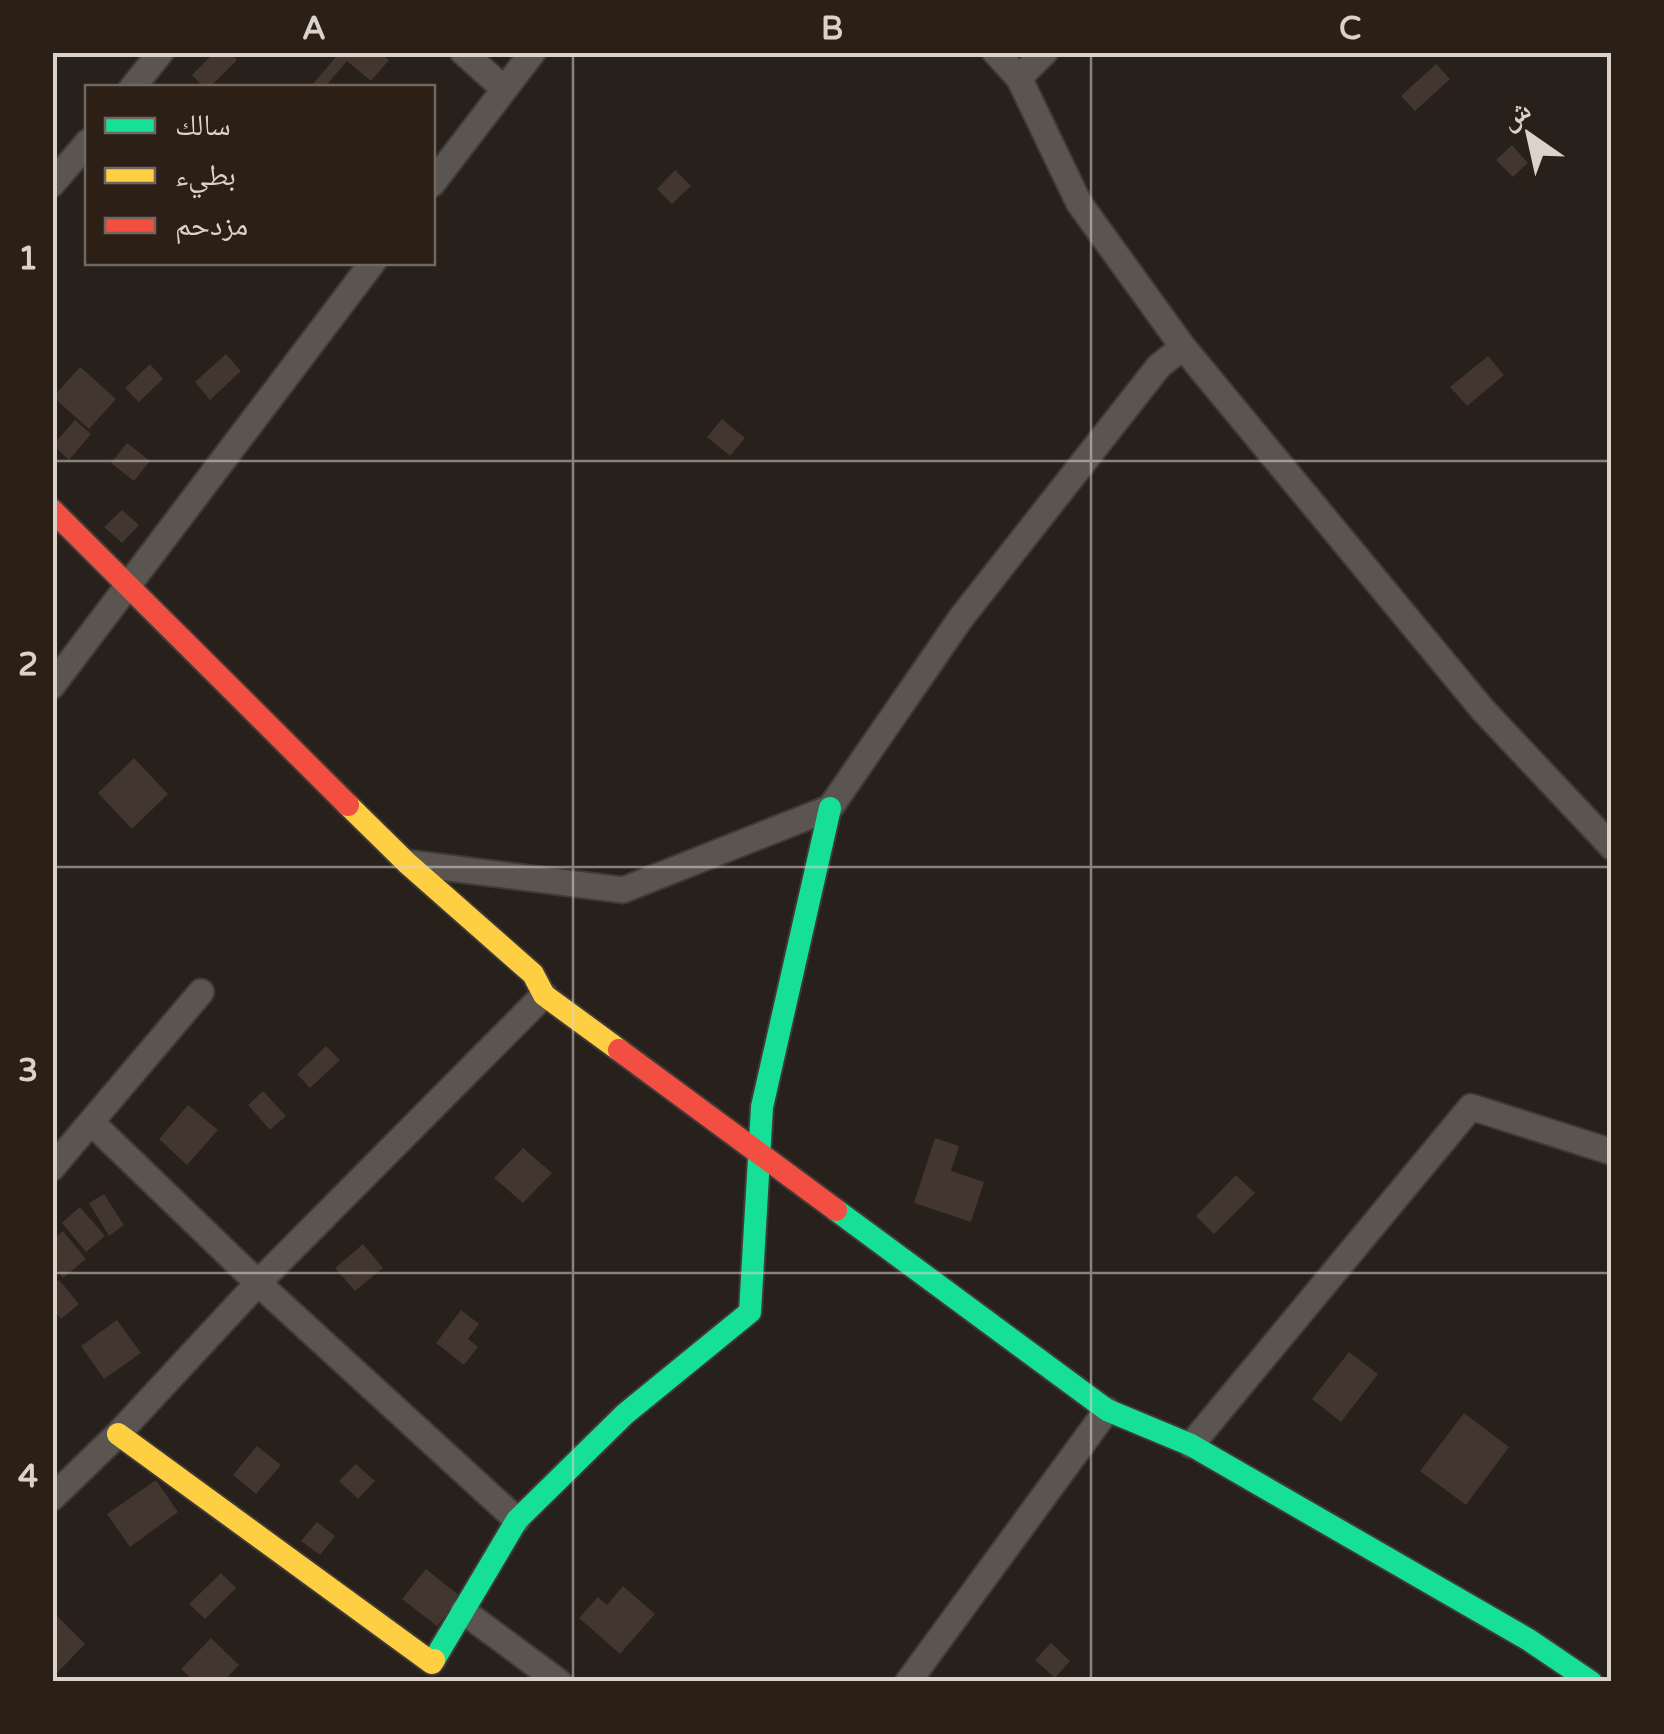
<svg xmlns="http://www.w3.org/2000/svg" width="1664" height="1734" font-family="'Varela Round','Noto Naskh Arabic',sans-serif">
  <style>
    .building { fill: #42362e }
    .lines { fill: none; stroke-linecap: round; stroke-linejoin: round }
    .street-casing { stroke: #403a36; stroke-width: 29 }
    .fast-casing { stroke: #403a36; stroke-width: 26 }
    .slow-casing { stroke: #403a36; stroke-width: 26 }
    .jam-casing { stroke: #403a36; stroke-width: 26 }
    .street { stroke: #5a5551; stroke-width: 25 }
    .fast { stroke: #16e098; stroke-width: 22 }
    .slow { stroke: #ffcf43; stroke-width: 22 }
    .jam { stroke: #f24e42; stroke-width: 22 }
    .grid { fill: none; stroke: #dbd2cc; stroke-width: 2.5; stroke-opacity: 0.55 }
    .neatline { fill: none; stroke: #dbd2cc; stroke-width: 4 }
    .grid-label { font-size: 32px; text-anchor: middle; font-weight: bold; fill: #dbd2cc }
  </style>
  <rect width="100%" height="100%" fill="#27201b"/>
  <path class="building" d="M215,52H230L237,60L209,88H204L192,75Z
    M340,52H379L389,60L371,81L347,61L324,88H317L313,84Z
    M1436,64L1450,79L1415,111L1401,96Z
    M1512,145L1528,163L1513,177L1496,160Z
    M675,170L691,186L672,204L657,189Z
    M226,354L241,371L210,400L195,382Z
    M1488,356L1504,375L1467,406L1450,387Z
    M150,364L163,379L139,402L125,388Z
    M80,367L116,399L89,429L53,397Z
    M722,419L745,438L730,456L707,437Z
    M75,420L91,434L69,460L53,445Z
    M127,443L150,461L134,481L111,463Z
    M122,510L139,525L122,543L104,527Z
    M134,758L168,794L132,829L98,793Z
    M326,1046L340,1060L310,1088L297,1074Z
    M263,1091L286,1116L270,1130L248,1105Z
    M188,1105L218,1130L187,1165L159,1139Z
    M935,1138L959,1146L951,1171L984,1182L971,1222L914,1203Z
    M523,1148L552,1173L523,1203L494,1178Z
    M1236,1175L1255,1193L1214,1234L1196,1216Z
    M104,1194L124,1225L109,1236L89,1203Z
    M80,1207L105,1236L86,1252L62,1223Z
    M63,1231L86,1259L63,1278L52,1264V1240Z
    M363,1244L383,1268L355,1291L335,1268Z
    M59,1280L79,1304L61,1319L52,1309V1285Z
    M461,1310L479,1324L468,1339L478,1347L464,1365L436,1343Z
    M117,1320L141,1353L104,1379L81,1346Z
    M1349,1352L1378,1374L1341,1422L1312,1399Z
    M1464,1413L1509,1447L1466,1505L1420,1471Z
    M257,1446L281,1465L256,1494L233,1475Z
    M356,1464L375,1481L358,1499L339,1481Z
    M156,1480L178,1512L130,1547L107,1514Z
    M317,1522L335,1536L320,1555L301,1541Z
    M426,1569L461,1597L437,1626L402,1599Z
    M221,1573L236,1588L205,1619L189,1604Z
    M623,1586L655,1614L620,1654L579,1618L598,1597L607,1605Z
    M58,1617L85,1644L55,1675L52,1673V1622Z
    M211,1638L239,1665L223,1682H195L181,1669Z
    M1051,1643L1070,1661L1055,1678L1035,1660Z"/>
  <g class="lines">
    <g class="street-casing">
      <path id="street" d="M463,52L504,89
        M995,52L1019,78L1079,203L1183,347L1483,710L1612,847
        M1019,78L1045,52
        M132,88L161,52
        M52,184L88,142
        M432,184L533,52
        M52,686L373,262
        M409,863L623,890L830,808L961,618L1159,366L1183,347
        M92,1123L258,1283L517,1520
        M52,1168L201,992
        M1191,1445L1471,1107L1612,1152
        M52,1498L118,1434L258,1283L544,995
        M463,1611L559,1682
        M908,1682L1107,1410"/>
    </g>
    <g class="fast-casing">
      <path id="fast" d="M836,1210L1107,1410L1191,1445L1529,1640L1591,1682
        M434,1660L517,1520L625,1414L750,1312L762,1107L830,808"/>
    </g>
    <g class="slow-casing">
      <path id="slow" d="M348,805L407,863L533,974L544,995L619,1050
        M118,1434L432,1663L434,1660"/>
    </g>
    <g class="jam-casing">
      <path id="jam" d="M52,510L348,805
        M619,1050L836,1210"/>
    </g>
    <use href="#street" class="street"/>
    <use href="#fast" class="fast"/>
    <use href="#slow" class="slow"/>
    <use href="#jam" class="jam"/>
  </g>
  <path class="grid" d="M573,52V1682M1091,52V1682M52,461H1612M52,867H1612M52,1273H1612"/>
  <rect width="1664" height="1734" fill="none" stroke="#2c1f16" stroke-width="110"/>
  <rect x="85" y="85" width="350" height="180" fill="#2c1f16" stroke="#72675f" stroke-width="2.5"/>
  <rect x="105" y="118" width="50" height="15" fill="#16e098" stroke="#72675f" stroke-width="2.5"/>
  <text x="175" y="135" font-size="30" fill="#dbd2cc">سالك</text>
  <rect x="105" y="168" width="50" height="15" fill="#ffcf43" stroke="#72675f" stroke-width="2.5"/>
  <text x="175" y="185" font-size="30" fill="#dbd2cc">بطيء</text>
  <rect x="105" y="218" width="50" height="15" fill="#f24e42" stroke="#72675f" stroke-width="2.5"/>
  <text x="175" y="235" font-size="30" fill="#dbd2cc">مزدحم</text>
  <g transform="translate(1529 135) rotate(326)" stroke="#2c1f16" stroke-width="8" paint-order="stroke">
  <path d="M0-8L18 38L0 25L-18 38Z" fill="#dbd2cc"/>
  <text y="-15" font-size="28" font-weight="bold" text-anchor="middle" fill="#dbd2cc">ش</text>
  </g>
  <rect x="55" y="55" width="1554" height="1624" class="neatline"/>
  <g class="grid-label">
    <text x="314" y="39">A</text>
    <text x="832" y="39">B</text>
    <text x="1350" y="39">C</text>
    <text x="28" y="269">1</text>
    <text x="28" y="675">2</text>
    <text x="28" y="1081">3</text>
    <text x="28" y="1487">4</text>
  </g>
</svg>
